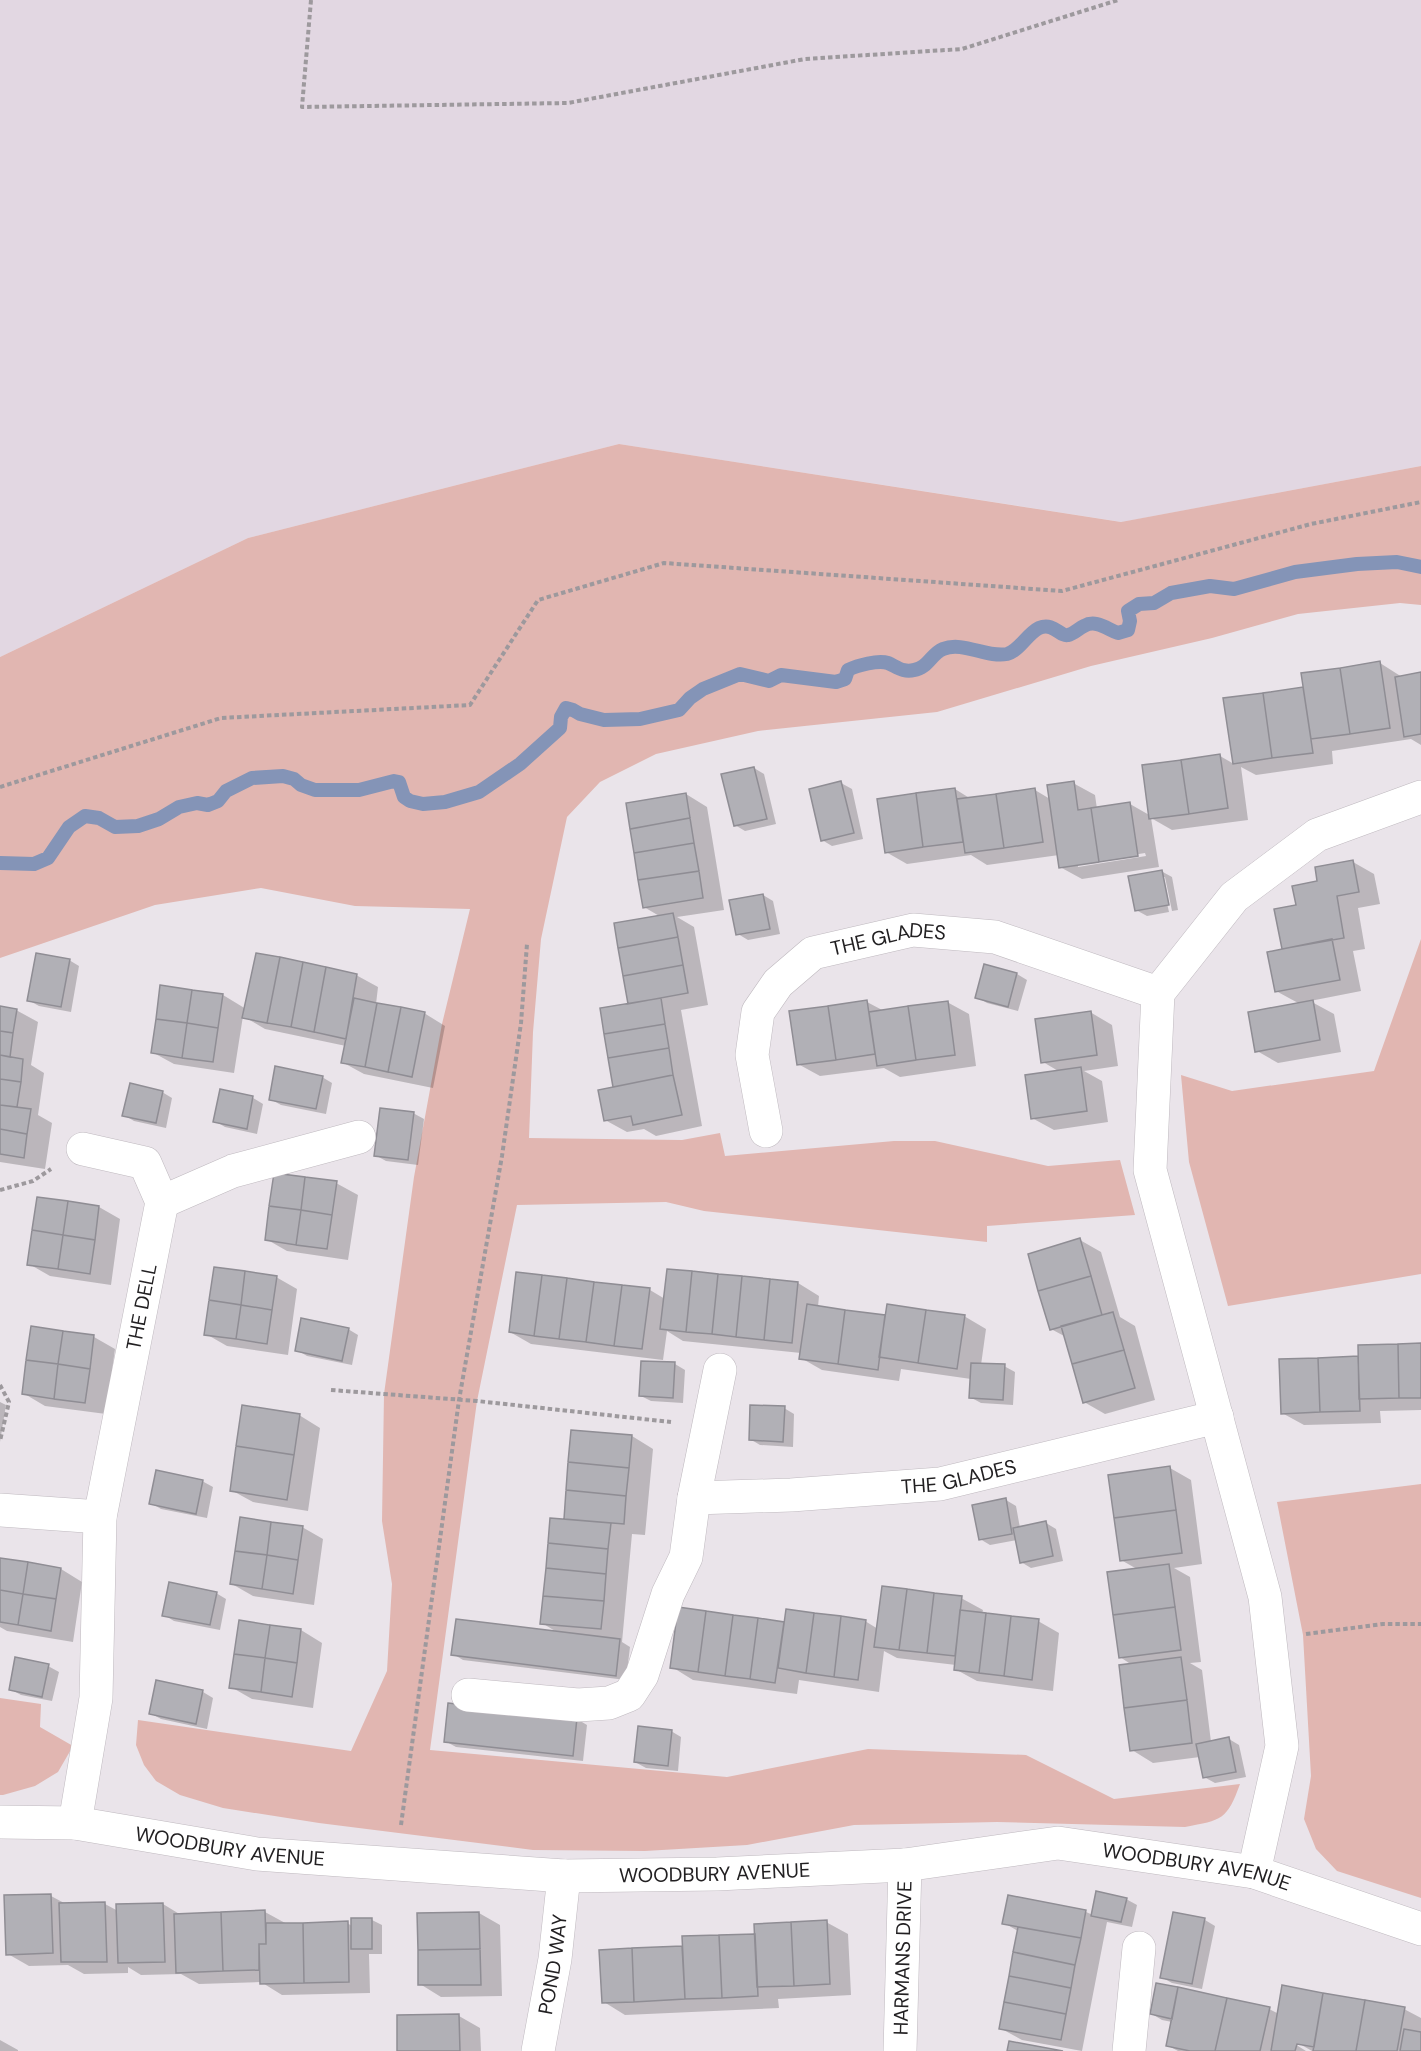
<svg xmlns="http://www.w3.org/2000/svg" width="1421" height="2051" font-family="'DM Sans',sans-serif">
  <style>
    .built { fill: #e2d7e2 }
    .green { fill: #e1b6b1 }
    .shadow { fill: #0003; fill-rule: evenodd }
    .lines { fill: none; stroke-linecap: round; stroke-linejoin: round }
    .stream { stroke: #8494b7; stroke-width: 14 }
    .building { fill: #b1b0b6; stroke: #8f8d94; stroke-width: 1.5 }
    .minor-casing { stroke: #bfb9bf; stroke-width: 34 }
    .path { stroke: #9d999d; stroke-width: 4; stroke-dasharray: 4.5 3; stroke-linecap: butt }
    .minor { stroke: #fff; stroke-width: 33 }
    .labels { text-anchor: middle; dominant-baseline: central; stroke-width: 4.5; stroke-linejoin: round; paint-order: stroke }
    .street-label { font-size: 20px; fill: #222022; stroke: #eae4ea }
  </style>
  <rect width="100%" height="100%" fill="#eae4ea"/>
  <path class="built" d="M0,0H1421V466L1122,522L619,444L248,538L0,657Z"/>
  <path class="green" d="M619,444L1121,522L1421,466V605L1400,603L1298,614L1212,638L1091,666L937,712L758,731L656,754L600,782L567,817L541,939L533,1032L529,1138L682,1140L720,1133L725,1156L894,1141H935L1048,1166L1120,1160L1135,1215L987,1226V1242L704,1211L666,1202L517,1205L477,1401L430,1750L727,1777L868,1749L1026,1755L1114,1799L1240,1784C1227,1820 1222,1820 1185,1827L997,1822L854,1825L747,1845L645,1851L533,1850L319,1823L223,1808L180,1795L156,1781L144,1765L136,1745L138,1720L351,1751L387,1671L392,1584L382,1521L384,1394L414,1177L442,1024L470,909L355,906L261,888L155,905L0,958V657L248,538Z
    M1421,939V1274L1228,1306L1189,1162L1181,1075L1232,1091L1374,1071Z
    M1421,1484V1898L1337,1871L1316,1849L1304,1819L1311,1776L1303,1635L1277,1502Z
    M0,1698L41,1704L40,1727L73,1746L58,1772L35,1786L3,1795H0Z"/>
  <path class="shadow" d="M1380,663L1402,677L1421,674V745L1411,739L1332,751L1333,764L1256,775L1241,767L1248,820L1172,830L1151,818L1159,867L1082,879L1060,867L1059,855L987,865L971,855L907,864L886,852L955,789L971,799L1035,790L1050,799L1073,783L1095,795L1097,809L1130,804L1151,816L1220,756L1234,764L1225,700L1305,688ZM1145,853L1146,856L1078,867V864Z
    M754,768L764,774L776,824L745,831L735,825Z
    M841,783L852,789L863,839L832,846L822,840Z
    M686,794L707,807L724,910L677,917L694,927L708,1005L681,1010L702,1126L656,1136L644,1129L627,1132L605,1120L615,1089L630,1005L661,917L644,907Z
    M1353,862L1374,874L1380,904L1358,908L1365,949L1353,951L1361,991L1310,1001L1334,1014L1341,1052L1278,1063L1257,1051L1300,1004L1276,991L1284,950L1297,906L1319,883Z
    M1161,871L1172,877L1178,910L1172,911L1165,877H1161L1169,912L1147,916L1136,910Z
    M763,895L773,901L780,934L748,940L738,934Z
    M69,960L79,966L71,1012L39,1006L28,1000Z
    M1017,974L1027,980L1018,1011L987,1003L977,997Z
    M356,975L378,987L376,1004L424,1013L445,1026L433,1088L364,1074L342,1062L346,1046L265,1029L243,1016L234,1073L174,1064L152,1052L223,995L246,1009Z
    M867,1002L884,1011L947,1002L969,1014L976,1066L900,1077L884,1068L820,1076L798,1064Z
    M0,1008L16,1010L38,1022L31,1065L44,1073L38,1115L52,1123L45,1169L0,1162Z
    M1090,1012L1112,1025L1118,1066L1084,1071L1102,1081L1108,1122L1054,1130L1032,1118L1060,1072L1043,1062Z
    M322,1077L332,1083L326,1114L281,1105L270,1099Z
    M221,1091L253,1098L263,1104L257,1134L225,1127L215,1121Z
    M162,1092L172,1098L166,1128L134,1121L124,1115Z
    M413,1113L424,1119L418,1165L386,1161L375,1155Z
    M336,1183L358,1195L348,1260L287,1251L266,1239Z
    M38,1198L99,1207L120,1219L111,1285L50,1276L29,1264Z
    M1080,1240L1101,1252L1120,1317L1135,1326L1155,1400L1105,1414L1084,1402L1066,1337L1051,1329Z
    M276,1277L297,1289L288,1355L227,1346L206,1334Z
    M798,1283L819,1296L818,1307L886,1316H964L986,1329L981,1365L1004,1366L1015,1372L1013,1405L981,1403L970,1397L971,1379L901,1369L899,1381L822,1370L801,1358V1353L683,1341L667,1331L663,1360L531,1344L510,1332L650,1290L665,1299Z
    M348,1329L358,1335L352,1365L307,1356L297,1350Z
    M94,1337L115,1349L106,1414L45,1406L23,1393Z
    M1421,1345V1410L1380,1411L1381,1423L1304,1425L1282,1413L1280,1360L1359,1358Z
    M675,1364L685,1370L683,1403L651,1401L641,1396Z
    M0,1402L6,1405L0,1442Z
    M784,1408L794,1414L793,1447L760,1445L750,1439Z
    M299,1415L320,1428L308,1511L253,1502L231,1490Z
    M573,1431L632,1436L653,1449L645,1535L632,1534L622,1642L630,1647L626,1680L463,1660L453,1654L560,1634L542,1623L565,1521Z
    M1170,1468L1191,1480L1202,1564L1174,1568L1190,1577L1201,1662L1190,1663L1202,1670L1211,1742L1229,1739L1239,1745L1246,1777L1215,1783L1204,1777L1200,1757L1153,1763L1132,1750V1665L1120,1657L1137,1569L1121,1560Z
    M202,1481L213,1487L207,1518L161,1509L151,1503Z
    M1006,1500L1016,1506L1020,1528L1046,1523L1056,1529L1063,1561L1031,1568L1021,1562L1017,1540L990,1545L980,1539Z
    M302,1527L323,1539L314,1605L253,1596L232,1584Z
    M0,1559L61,1569L82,1582L73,1642L7,1631L0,1627Z
    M216,1593L226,1599L220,1630L174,1621L164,1615Z
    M961,1598L983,1610L982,1614L1038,1621L1059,1633L1053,1691L977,1681L955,1669L956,1665L897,1658L884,1651L879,1692L799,1680L797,1694L693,1680L672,1667L679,1609L786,1624L865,1621L878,1629Z
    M240,1622L301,1630L322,1643L313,1708L252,1699L231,1687Z
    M48,1666L59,1672L52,1701L21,1695L10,1689Z
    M203,1692L213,1698L207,1729L161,1719L150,1713Z
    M577,1719L587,1725L583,1761L456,1747L445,1741Z
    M671,1731L681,1737L678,1771L646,1768L635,1762Z
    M51,1896L66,1904H105L118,1911L163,1904L181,1915L265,1912L287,1924L347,1923L352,1926L372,1920L382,1925V1954H369L370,1993L282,1995L261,1982L199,1984L181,1974L141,1975L128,1967V1973L84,1974L68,1965L29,1966L8,1954Z
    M1009,1897L1086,1912L1093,1915L1126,1899L1137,1905L1132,1927L1107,1922L1082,2051L1022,2040L1000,2028L1018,1931L1004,1923Z
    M479,1913L500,1925L502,1996L441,1997L420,1984Z
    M1174,1913L1205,1920L1215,1926L1202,1989L1172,1983L1161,1977Z
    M826,1922L848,1934L851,1995L778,1999L779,2008L625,2015L604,2002L600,1951L684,1948Z
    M1269,2009L1279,2014L1404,2009L1421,2018V2051H1312L1291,2039L1290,2041L1306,2051H1178L1167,2045L1172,2022L1162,2020L1152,2014Z
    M459,2016L480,2028L481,2051H399Z
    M0,2040L18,2050V2051H0Z"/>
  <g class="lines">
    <path class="stream" d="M0,863L34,864L48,858L69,827L85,816L99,818L115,827L138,826L159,819L179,807L197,803L208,805L218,801L226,791L252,778L283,776L294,779L301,785L315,790H359L394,781L399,782L404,797L410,801L423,804L445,802L479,792L520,764L560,728L561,717L566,708L573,710L580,714L604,720L640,719L679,710L690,698L703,689L740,674L769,681L781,675L836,682L845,679L848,670C858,665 878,660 888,663C897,667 904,673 914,670C928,668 931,654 943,649C963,641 987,658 1007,654C1019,651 1027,634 1039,628C1054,622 1060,637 1068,635C1074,634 1079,628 1084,626C1096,619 1107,629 1118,633L1128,630L1130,621L1128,611L1139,604L1154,603L1171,593L1210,586L1234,589L1295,572L1357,564L1397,562L1421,567"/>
  </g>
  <path class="building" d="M1380,661L1390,728L1350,734L1340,668Z
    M1340,668L1350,734L1311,739L1301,673Z
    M1421,672V734L1404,737L1395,677Z
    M1303,687L1313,753L1272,758L1263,693Z
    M1263,693L1272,758L1233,764L1223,698Z
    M1220,754L1228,808L1189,814L1181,760Z
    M1181,760L1189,814L1149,819L1142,765Z
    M754,767L767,819L734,826L721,774Z
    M841,781L854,833L821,841L809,789Z
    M1074,781L1078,810L1091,808L1099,862L1059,868L1047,785Z
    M955,788L963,842L923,847L916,793Z
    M1035,788L1043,842L1004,848L996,794Z
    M686,793L690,818L630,829L626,803Z
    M916,793L923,847L885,853L877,799Z
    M996,794L1004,848L965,853L957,799Z
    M1130,802L1138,856L1099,862L1091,808Z
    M690,818L694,843L634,853L630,829Z
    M694,843L699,871L638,880L634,853Z
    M1353,860L1359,892L1337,896L1344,938L1282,949L1274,909L1296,905L1292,886L1317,881L1315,867Z
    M1162,870L1169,905L1135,911L1128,876Z
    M699,871L703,898L643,908L638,880Z
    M763,894L770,929L736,935L729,900Z
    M673,913L678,937L618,948L614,923Z
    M678,937L683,965L623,976L618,948Z
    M1332,939L1340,980L1275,992L1267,952Z
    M36,953L70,959L61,1007L27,1001Z
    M256,953L280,957L267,1023L242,1018Z
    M280,957L303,962L291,1027L267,1023Z
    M303,962L326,967L314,1032L291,1027Z
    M984,964L1017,973L1008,1007L975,998Z
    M683,965L688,993L628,1004L623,976Z
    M326,967L357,974L346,1039L314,1032Z
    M160,985L192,990L187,1023L156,1019Z
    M192,990L223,994L218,1028L187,1023Z
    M354,998L377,1003L365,1067L341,1063Z
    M661,998L665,1024L604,1034L600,1008Z
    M867,1000L875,1054L836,1060L828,1006Z
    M1313,1000L1320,1040L1255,1052L1248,1012Z
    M948,1001L955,1055L916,1060L908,1006Z
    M377,1003L401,1007L388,1072L365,1067Z
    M0,1006L17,1009L13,1033L0,1031Z
    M828,1006L836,1060L797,1065L789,1011Z
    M908,1006L916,1060L877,1066L869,1012Z
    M401,1007L425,1012L412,1077L388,1072Z
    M1091,1011L1097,1055L1041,1063L1035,1019Z
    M156,1019L187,1023L182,1058L151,1053Z
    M187,1023L218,1028L213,1062L182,1058Z
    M665,1024L669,1048L608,1058L604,1034Z
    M0,1031L13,1033L10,1057L0,1055Z
    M669,1048L673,1075L613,1087L608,1058Z
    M0,1055L23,1059L21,1082L0,1079Z
    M275,1066L323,1076L316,1109L269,1100Z
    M1081,1067L1087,1111L1031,1119L1025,1075Z
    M673,1075L682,1115L633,1125L631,1116L604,1121L598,1090Z
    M0,1079L21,1082L17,1107L0,1105Z
    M130,1083L163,1091L156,1123L122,1116Z
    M220,1089L253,1096L247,1129L213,1122Z
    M0,1105L31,1109L27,1134L0,1129Z
    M380,1108L414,1112L408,1160L374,1156Z
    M0,1129L27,1134L24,1158L0,1154Z
    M274,1173L305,1177L301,1210L269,1206Z
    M305,1177L337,1181L332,1215L301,1210Z
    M37,1197L68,1201L63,1235L32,1230Z
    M68,1201L99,1206L95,1240L63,1235Z
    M269,1206L301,1210L296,1245L265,1240Z
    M301,1210L332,1215L327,1249L296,1245Z
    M32,1230L63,1235L58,1269L27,1265Z
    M63,1235L95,1240L90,1274L58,1269Z
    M1080,1238L1091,1276L1038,1291L1028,1254Z
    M214,1267L245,1271L241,1305L209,1300Z
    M667,1269L692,1271L686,1332L660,1329Z
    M245,1271L277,1276L272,1310L241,1305Z
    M692,1271L718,1274L712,1334L686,1332Z
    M516,1272L542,1275L534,1336L509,1332Z
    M718,1274L742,1276L736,1337L712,1334Z
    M542,1275L567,1278L559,1339L534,1336Z
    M742,1276L770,1279L764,1340L736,1337Z
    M1091,1276L1102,1315L1050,1330L1038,1291Z
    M567,1278L594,1282L586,1342L559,1339Z
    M770,1279L798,1282L792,1343L764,1340Z
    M594,1282L622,1285L614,1346L586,1342Z
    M622,1285L650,1288L642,1349L614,1346Z
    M209,1300L241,1305L236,1339L204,1335Z
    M807,1304L845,1310L838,1364L799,1359Z
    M887,1304L926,1310L918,1363L879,1357Z
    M241,1305L272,1310L267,1344L236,1339Z
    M845,1310L885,1315L878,1370L838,1364Z
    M926,1310L965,1315L957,1369L918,1363Z
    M1113,1312L1124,1350L1072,1364L1061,1326Z
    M301,1318L349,1328L342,1361L295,1351Z
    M31,1326L63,1331L58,1364L26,1360Z
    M63,1331L94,1335L90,1369L58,1364Z
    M1421,1343V1398H1399L1398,1344Z
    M1398,1344L1399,1398L1359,1399L1358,1345Z
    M1124,1350L1135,1388L1083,1403L1072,1364Z
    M1358,1356L1360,1411L1320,1412L1318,1358Z
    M1318,1358L1320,1412L1281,1414L1279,1359Z
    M26,1360L58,1364L54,1399L22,1394Z
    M641,1361L675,1362L673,1398L639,1396Z
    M971,1363L1005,1364L1003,1400L969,1398Z
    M58,1364L90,1369L85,1403L54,1399Z
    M242,1405L300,1414L294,1455L236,1446Z
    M750,1405L785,1406L783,1442L749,1440Z
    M571,1430L632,1435L629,1468L568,1462Z
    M236,1446L294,1455L287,1500L230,1491Z
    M568,1462L629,1468L626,1496L566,1490Z
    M1170,1466L1176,1510L1114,1518L1108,1475Z
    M156,1470L203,1480L196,1514L149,1504Z
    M566,1490L626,1496L624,1524L564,1519Z
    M1006,1498L1012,1534L979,1540L972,1505Z
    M1176,1510L1182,1553L1120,1561L1114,1518Z
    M240,1517L271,1522L267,1555L235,1551Z
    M550,1518L611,1523L608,1549L548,1543Z
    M1046,1521L1053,1556L1020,1563L1013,1528Z
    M271,1522L303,1526L298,1560L267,1555Z
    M548,1543L608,1549L606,1574L546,1568Z
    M235,1551L267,1555L262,1589L230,1584Z
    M267,1555L298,1560L293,1594L262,1589Z
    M0,1558L28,1562L23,1594L0,1590Z
    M28,1562L61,1568L56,1599L23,1594Z
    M1169,1564L1175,1607L1113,1615L1107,1572Z
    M546,1568L606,1574L604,1601L543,1596Z
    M169,1582L217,1592L210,1625L162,1616Z
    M882,1586L907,1589L899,1650L874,1647Z
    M907,1589L934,1593L927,1653L899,1650Z
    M0,1590L23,1594L18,1625L0,1622Z
    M934,1593L962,1596L955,1656L927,1653Z
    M23,1594L56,1599L51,1631L18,1625Z
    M543,1596L604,1601L601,1629L540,1624Z
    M678,1607L706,1611L698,1672L670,1668Z
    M1175,1607L1181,1650L1119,1658L1113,1615Z
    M786,1609L814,1613L806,1673L778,1668Z
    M960,1610L986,1613L979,1673L954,1670Z
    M706,1611L733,1615L725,1676L698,1672Z
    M814,1613L841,1616L834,1677L806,1673Z
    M986,1613L1011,1616L1004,1676L979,1673Z
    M733,1615L758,1618L750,1679L725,1676Z
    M841,1616L866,1620L858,1680L834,1677Z
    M1011,1616L1039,1619L1032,1680L1004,1676Z
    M758,1618L784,1622L775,1683L750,1679Z
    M456,1619L620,1639L616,1676L451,1655Z
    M239,1620L270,1625L265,1658L234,1654Z
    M270,1625L301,1629L297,1663L265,1658Z
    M234,1654L265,1658L261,1692L229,1688Z
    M15,1657L49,1664L42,1697L9,1690Z
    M1181,1657L1187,1700L1124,1708L1119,1665Z
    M265,1658L297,1663L292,1697L261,1692Z
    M156,1680L203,1690L196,1724L149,1714Z
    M1187,1700L1192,1743L1130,1751L1124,1708Z
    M448,1703L577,1718L573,1756L444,1742Z
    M638,1726L672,1730L668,1766L634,1762Z
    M1229,1737L1236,1772L1203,1778L1196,1744Z
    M1096,1891L1127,1898L1121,1922L1091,1916Z
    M51,1894L53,1953L6,1955L4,1895Z
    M1008,1895L1086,1910L1081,1938L1002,1924Z
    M105,1902L107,1962H61L59,1903Z
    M163,1903L165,1962L118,1963L116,1904Z
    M265,1910L266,1944H259V1970L223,1971L221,1912Z
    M221,1912L223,1971L176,1973L174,1914Z
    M479,1912L480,1949L418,1950L417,1913Z
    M1173,1912L1205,1918L1192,1984L1160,1978Z
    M351,1918H372V1949H351Z
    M827,1920L830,1984L794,1986L791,1922Z
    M348,1921L349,1982L304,1983L303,1923Z
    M791,1922L794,1986L757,1987L754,1924Z
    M266,1923H303L304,1983L260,1984L259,1944H266Z
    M1018,1927L1081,1938L1075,1965L1013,1952Z
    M755,1934L758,1996L722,1998L719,1935Z
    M719,1935L722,1998L685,1999L682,1936Z
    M682,1946L685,1999L634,2002L632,1948Z
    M632,1948L634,2002L602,2003L599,1950Z
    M480,1949L481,1985H418V1950Z
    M1013,1952L1075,1965L1071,1988L1009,1976Z
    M1009,1976L1071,1988L1066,2014L1004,2002Z
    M1156,1983L1178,1987L1172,2019L1150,2014Z
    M1282,1985L1323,1993L1314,2047L1297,2044L1295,2051H1271Z
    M1178,1987L1227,1998L1215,2051H1190L1166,2046Z
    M1323,1993L1365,2000L1356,2051H1313Z
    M1227,1998L1270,2007L1260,2051H1215Z
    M1365,2000L1405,2007L1397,2051H1356Z
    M1004,2002L1066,2014L1061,2040L999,2029Z
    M459,2014L460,2051H397V2015Z
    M1404,2029L1421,2032V2051H1400Z
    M1009,2041L1063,2051H1007Z"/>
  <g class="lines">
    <g class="minor-casing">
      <g id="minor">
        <path id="s1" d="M766,1131L752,1055L758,1012L778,983L813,953L913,930L995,937L1158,993"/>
        <path d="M162,1202L233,1171L359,1137"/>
        <path id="s2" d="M694,1498L791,1495L940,1484L1217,1417"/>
        <path d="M0,1510L100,1517"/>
        <path d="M468,1695L578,1705L609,1703L629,1695L642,1675L668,1594L686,1557L694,1498L720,1370"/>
        <path id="s3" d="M0,1822L75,1823L257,1854L564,1876L717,1874L905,1865L1058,1843L1254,1872L1421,1929"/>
        <path id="s4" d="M75,1823L96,1698L100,1517L162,1202L145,1163L83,1149"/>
        <path d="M1254,1872L1282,1746L1265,1597L1150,1170L1158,993L1234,897L1317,835L1421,797"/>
        <path id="s5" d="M538,2051L555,1959L564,1876"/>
        <path id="s6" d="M900,2051L905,1865"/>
        <path d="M1129,2051L1139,1948"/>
      </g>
    </g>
    <path class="path" d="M311,0L302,107L568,103L805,59L962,49L1118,0
      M0,787L221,718L470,705L538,600L664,563L1062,591L1311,524L1421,502
      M0,1190L33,1181L51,1169
      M0,1385L9,1402L0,1441
      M331,1390L477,1401L671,1422
      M1306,1634L1383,1624H1421
      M401,1825L459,1400L502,1156L521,1023L527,944"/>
    <use href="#minor" class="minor"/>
  </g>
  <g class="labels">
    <g class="street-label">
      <text stroke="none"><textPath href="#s1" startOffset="279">THE GLADES</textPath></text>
      <text stroke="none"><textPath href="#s4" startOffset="522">THE DELL</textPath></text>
      <text stroke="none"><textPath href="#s2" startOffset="266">THE GLADES</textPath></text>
      <text stroke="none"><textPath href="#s3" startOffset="232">WOODBURY AVENUE</textPath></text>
      <text stroke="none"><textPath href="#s3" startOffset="1204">WOODBURY AVENUE</textPath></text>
      <text stroke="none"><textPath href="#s3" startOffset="718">WOODBURY AVENUE</textPath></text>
      <text stroke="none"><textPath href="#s6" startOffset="93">HARMANS DRIVE</textPath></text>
      <text stroke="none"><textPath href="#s5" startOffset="88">POND WAY</textPath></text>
    </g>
  </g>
</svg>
